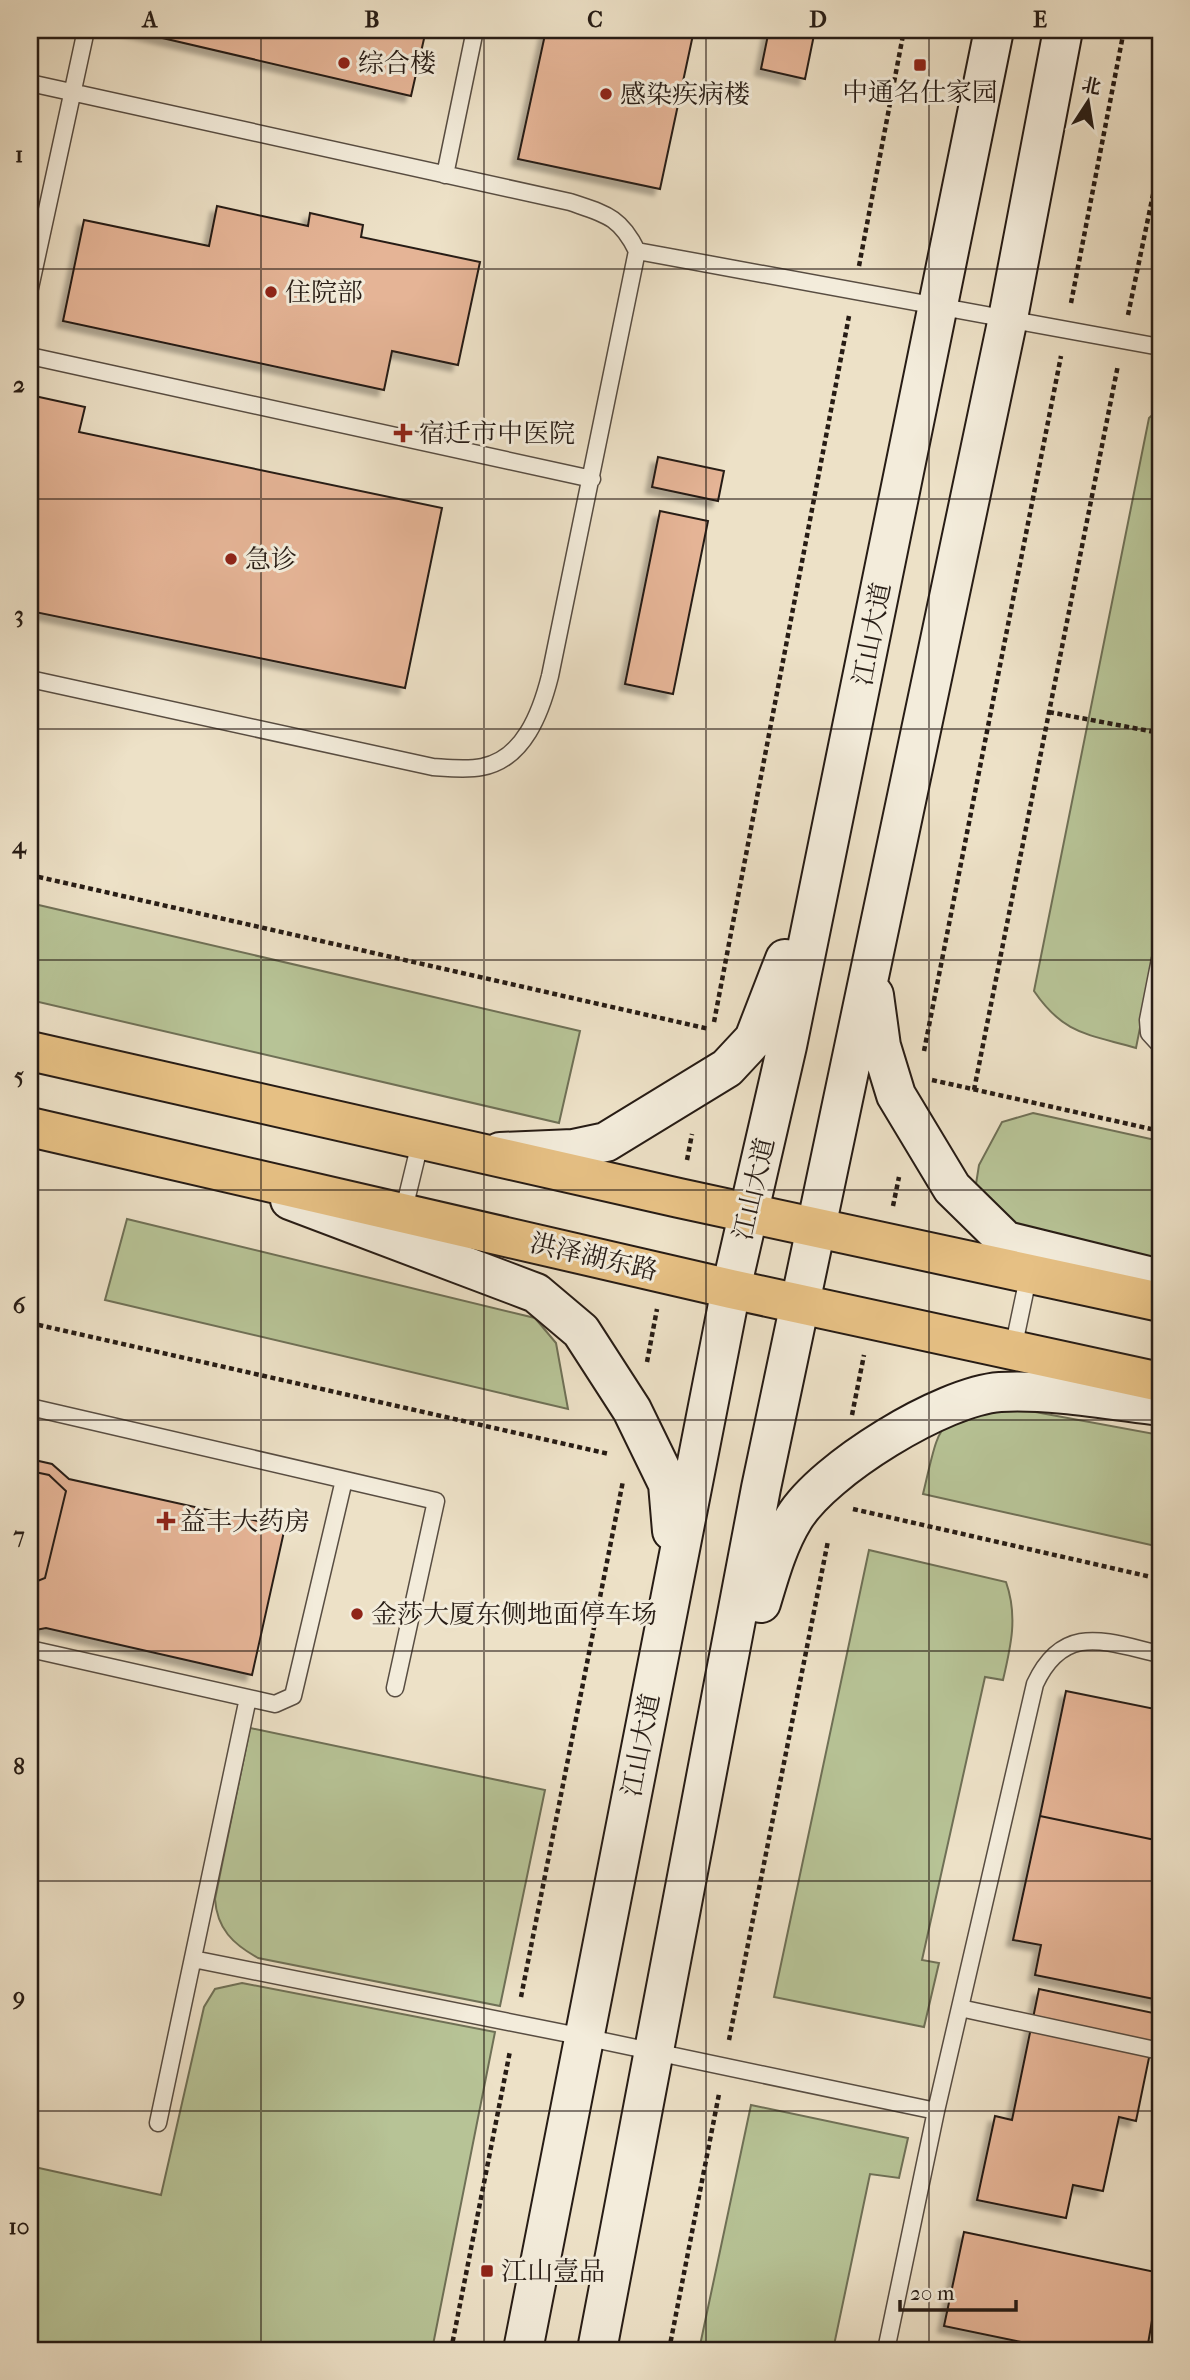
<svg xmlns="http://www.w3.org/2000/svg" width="1190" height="2380" font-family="'IM FELL French Canon','Noto Serif SC',serif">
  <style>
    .green { fill: #b7c396; stroke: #6f7056; stroke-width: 2 }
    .building { fill: #e5b496; stroke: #271c15; stroke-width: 2; filter: url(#shadow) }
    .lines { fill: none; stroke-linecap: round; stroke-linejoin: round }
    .service-casing { stroke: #584d42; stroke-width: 19 }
    .secondary-casing { stroke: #271c15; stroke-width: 42 }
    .primary-casing { stroke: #271c15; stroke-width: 42 }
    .path { stroke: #271c15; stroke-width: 4.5; stroke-dasharray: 5 3.5; stroke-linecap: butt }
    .service { stroke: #f3ecdb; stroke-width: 16 }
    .secondary { stroke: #f3ecdb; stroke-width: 38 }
    .primary { stroke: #e6c084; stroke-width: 38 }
    .grid { fill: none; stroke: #271c15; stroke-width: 2; stroke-opacity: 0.55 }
    .poi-dot { fill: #8f2418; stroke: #f3ecdb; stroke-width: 2.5 }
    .labels { text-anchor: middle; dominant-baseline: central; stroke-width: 6; stroke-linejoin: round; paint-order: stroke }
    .poi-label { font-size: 26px; fill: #271c15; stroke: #f3ecdb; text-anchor: start }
    .street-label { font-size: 26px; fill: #271c15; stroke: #f3ecdb }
    .neatline { fill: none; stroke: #271c15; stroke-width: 2.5 }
    .grid-label { font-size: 23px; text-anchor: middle; font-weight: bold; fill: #271c15 }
  </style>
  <defs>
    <filter id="shadow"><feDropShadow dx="-6" dy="6" stdDeviation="2" flood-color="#0004"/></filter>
  </defs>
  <rect width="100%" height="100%" fill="#ede1c7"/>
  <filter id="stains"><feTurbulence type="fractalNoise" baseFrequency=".00286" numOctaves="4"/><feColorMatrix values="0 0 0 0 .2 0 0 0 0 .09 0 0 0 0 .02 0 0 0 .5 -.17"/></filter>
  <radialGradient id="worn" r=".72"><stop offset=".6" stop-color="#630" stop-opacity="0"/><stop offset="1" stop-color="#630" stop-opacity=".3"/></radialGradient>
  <path class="green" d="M1160,408V927L1136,1048C1088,1034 1064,1035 1034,991L1149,418Z
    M30,903L580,1031L559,1123L30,1000Z
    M1033,1113L1160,1141V1264L1018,1232L976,1184L979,1165L1002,1122Z
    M127,1219L535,1318L556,1343L568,1409L105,1300Z
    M1019,1409L1160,1435V1547L923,1494C942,1414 936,1416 1019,1409Z
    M869,1550L1006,1582C1018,1616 1011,1646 1003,1680L985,1677L922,1960L939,1963L924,2027L774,1997Z
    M250,1728L545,1790L500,2006L258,1958C233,1944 217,1929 215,1899Z
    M242,1983L495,2032L432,2350H30V2166L161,2195L204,2007L215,1989Z
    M751,2105L908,2138L899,2178L870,2174L833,2350H699Z"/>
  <path class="building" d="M128,30H426L411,96Z
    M546,30H694L660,189L518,159Z
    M769,30H815L805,79L761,69Z
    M217,206L308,226L310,213L363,225L361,237L480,262L458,365L392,351L384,390L63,321L84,220L209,246Z
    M30,395L85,407L79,432L442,508L405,688L30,611Z
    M658,457L724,471L718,501L652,487Z
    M660,511L708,521L673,694L625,684Z
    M30,1459L52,1464L69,1479L285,1527L252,1675L46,1628L30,1631Z
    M30,1471L49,1475L66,1491L45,1578L30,1584Z
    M1066,1691L1160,1710V1841L1040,1816Z
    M1040,1816L1160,1841L1159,2000L1035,1975L1041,1945L1013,1940Z
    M1039,1989L1158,2014L1136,2121L1119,2117L1103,2191L1073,2185L1066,2218L977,2200L995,2116L1012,2120Z
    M964,2232L1160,2273L1147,2350H1060L944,2326Z"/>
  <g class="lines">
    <g class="service-casing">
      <path id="service" d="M30,83L570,202C605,214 620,216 637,251L550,676C541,712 524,759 482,767C467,770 449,768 433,767L30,679
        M445,175L475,30
        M637,251L1160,347
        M30,288L86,30
        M30,356L592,479
        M1160,959L1148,1020L1149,1033L1160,1045
        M403,1213L421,1139
        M1013,1349L1029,1273
        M30,1407L436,1501L395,1688
        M30,1649L275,1704L293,1696L344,1480
        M193,1959L584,2037L936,2111
        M960,2008L1160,2051
        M158,2123L248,1698
        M886,2350L936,2111L1035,1684C1064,1622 1106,1642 1160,1654"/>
    </g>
    <g class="secondary-casing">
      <path id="secondary" d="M874,995L881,1046L896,1095L952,1188L1006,1241L1160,1279
        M500,1152L573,1149L606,1142L727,1068L754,1039L785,959
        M290,1200L536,1293L581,1331L632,1410L668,1484L672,1531
        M761,1603C770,1573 778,1544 794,1518C824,1469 943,1396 1000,1392C1049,1389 1111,1400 1160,1406
        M523,2350L731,1289L787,1046L994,30
        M597,2350L761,1488L1008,318L1063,30"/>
    </g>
    <g class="primary-casing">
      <path id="primary" d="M30,1051L679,1198L1160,1302
        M30,1127L731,1289L1160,1382"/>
    </g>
    <path class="path" d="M859,266L904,30
      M1071,303L1124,30
      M1128,315L1160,161
      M1049,712L1160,733
      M30,875L709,1029
      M714,1022L849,316
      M924,1051L1061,356
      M932,1080L1160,1131
      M974,1090L1118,365
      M687,1160L692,1134
      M893,1206L899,1177
      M30,1323L609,1454
      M647,1362L657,1309
      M852,1415L864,1355
      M853,1509L1160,1579
      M521,1997L623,1481
      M729,2040L828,1541
      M451,2350L510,2051
      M669,2350L719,2094"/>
    <use href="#service" class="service"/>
    <use href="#secondary" class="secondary"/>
    <use href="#primary" class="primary"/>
  </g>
  <path class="grid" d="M261,30V2350M484,30V2350M706,30V2350M929,30V2350M30,269H1160M30,499H1160M30,729H1160M30,960H1160M30,1190H1160M30,1420H1160M30,1651H1160M30,1881H1160M30,2111H1160"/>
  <g class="poi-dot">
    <circle cx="344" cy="63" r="7"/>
    <rect x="913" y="58" width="14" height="14" rx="3.5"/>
    <circle cx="606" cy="94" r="7"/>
    <circle cx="271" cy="292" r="7"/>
    <path d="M399.5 422.5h7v7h7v7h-7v7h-7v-7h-7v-7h7z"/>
    <circle cx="231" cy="559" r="7"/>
    <path d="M162.5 1510.5h7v7h7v7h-7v7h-7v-7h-7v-7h7z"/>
    <circle cx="357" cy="1614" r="7"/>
    <rect x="480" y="2264" width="14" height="14" rx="3.5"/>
  </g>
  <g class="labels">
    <g class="poi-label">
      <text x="358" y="63">综合楼</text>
      <text x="920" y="92" text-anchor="middle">中通名仕家园</text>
      <text x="620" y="94">感染疾病楼</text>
      <text x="285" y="292">住院部</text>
      <text x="419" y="433">宿迁市中医院</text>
      <text x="245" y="559">急诊</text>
      <text x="180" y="1521">益丰大药房</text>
      <text x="371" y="1614">金莎大厦东侧地面停车场</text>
      <text x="501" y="2271">江山壹品</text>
    </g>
    <g class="street-label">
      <text transform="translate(872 634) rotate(-79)">江山大道</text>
      <text transform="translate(754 1189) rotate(-77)">江山大道</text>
      <text transform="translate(594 1257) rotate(13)">洪泽湖东路</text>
      <text transform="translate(641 1745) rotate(-79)">江山大道</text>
    </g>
  </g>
  <rect width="1190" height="2380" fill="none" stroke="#ede1c7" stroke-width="77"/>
  <g transform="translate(1088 102) rotate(12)" stroke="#f3ecdb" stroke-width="5" paint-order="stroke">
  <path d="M0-5L12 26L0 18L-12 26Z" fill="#271c15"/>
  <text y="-10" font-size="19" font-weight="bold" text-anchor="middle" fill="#271c15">北</text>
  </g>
  <path d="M900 2300v10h116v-10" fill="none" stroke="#271c15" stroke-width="3.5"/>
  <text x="910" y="2300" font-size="21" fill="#271c15" stroke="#f3ecdb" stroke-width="5" paint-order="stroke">20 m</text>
  <rect x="38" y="38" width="1114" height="2304" class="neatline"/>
  <g class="grid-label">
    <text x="150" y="27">A</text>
    <text x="372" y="27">B</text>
    <text x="595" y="27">C</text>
    <text x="818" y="27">D</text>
    <text x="1040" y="27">E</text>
    <text x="19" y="162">1</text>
    <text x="19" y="392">2</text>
    <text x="19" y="622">3</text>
    <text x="19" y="853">4</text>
    <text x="19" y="1083">5</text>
    <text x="19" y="1313">6</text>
    <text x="19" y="1543">7</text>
    <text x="19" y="1774">8</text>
    <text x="19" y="2004">9</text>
    <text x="19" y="2234">10</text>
  </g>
  <rect width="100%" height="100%" filter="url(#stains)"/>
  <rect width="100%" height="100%" fill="url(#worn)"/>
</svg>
